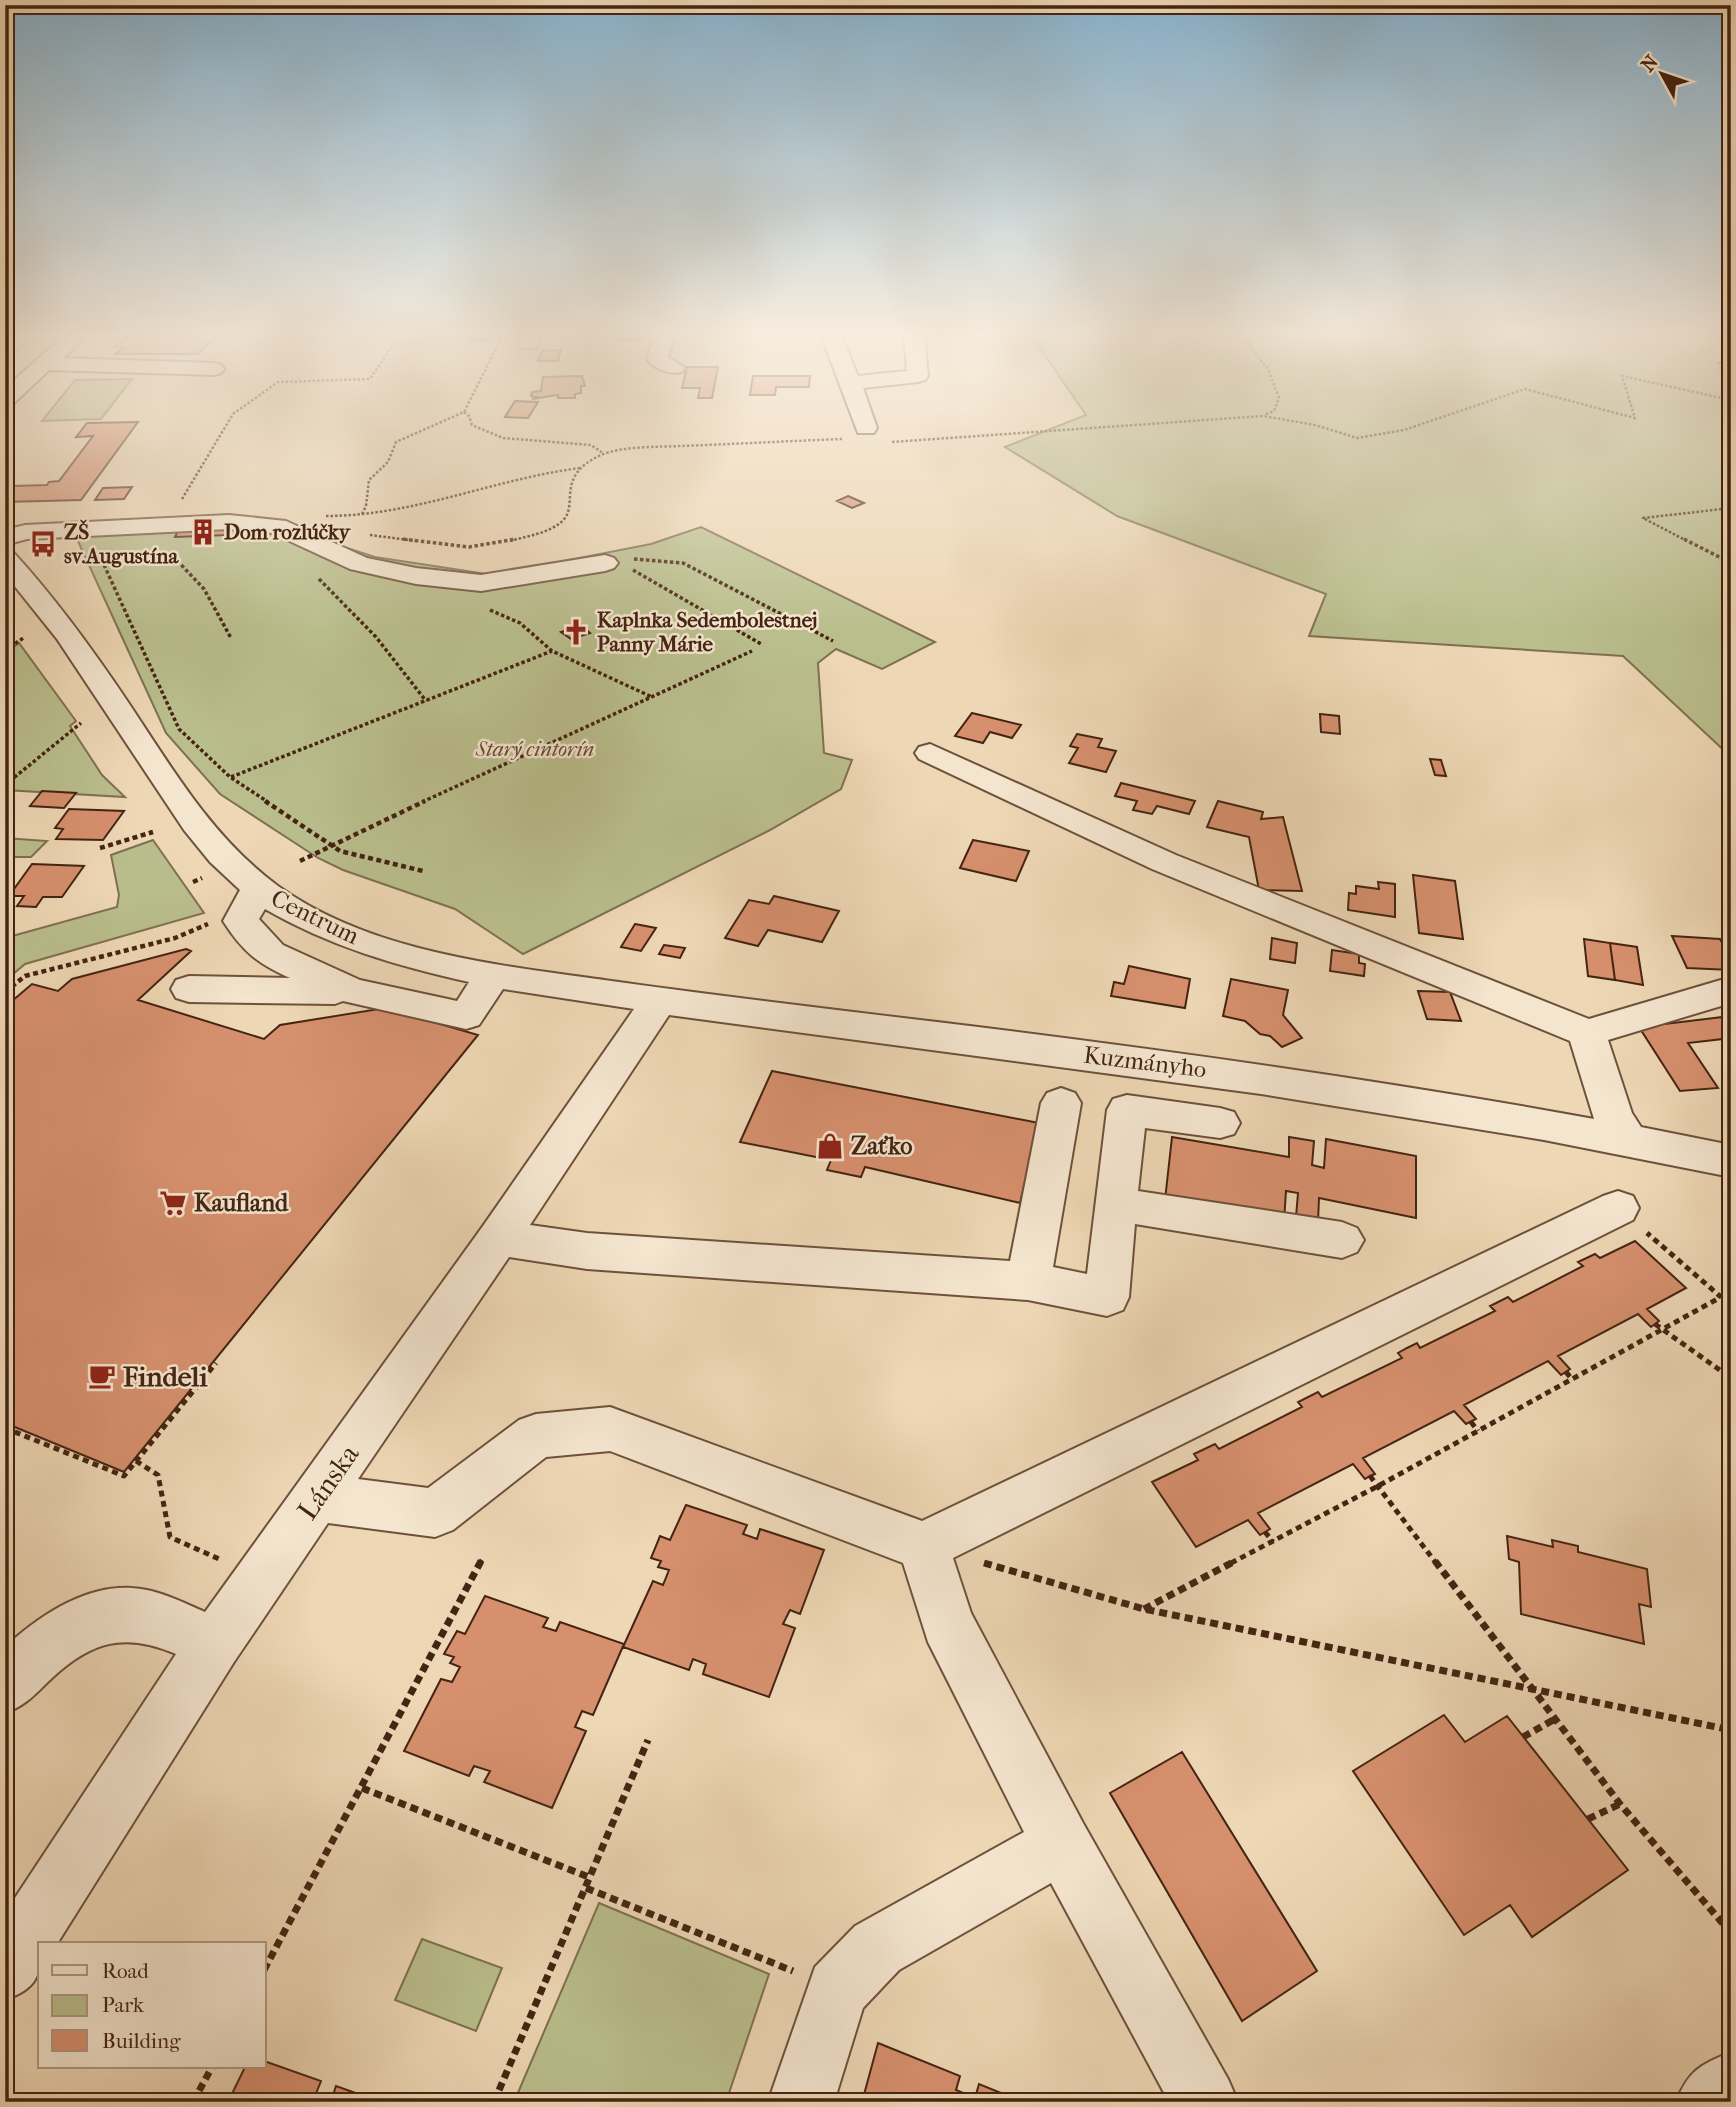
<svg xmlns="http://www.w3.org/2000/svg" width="1736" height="2107" font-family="'IM FELL French Canon',serif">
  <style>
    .green { fill: #babe8d; stroke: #7f7150; stroke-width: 2 }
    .building { fill: #d7906e; stroke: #442412; stroke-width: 2 }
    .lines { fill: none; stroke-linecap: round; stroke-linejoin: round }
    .minor-casing { stroke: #6e513b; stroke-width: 4 }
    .path-far4 { stroke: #442412; stroke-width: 2.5; stroke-dasharray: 2.5 2; stroke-linecap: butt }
    .path-far3 { stroke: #442412; stroke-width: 3.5; stroke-dasharray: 3.5 2.5; stroke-linecap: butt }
    .path-far2 { stroke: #442412; stroke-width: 4.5; stroke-dasharray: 5 3.5; stroke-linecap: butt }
    .path-far1 { stroke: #442412; stroke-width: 5; stroke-dasharray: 6 4.5; stroke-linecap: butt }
    .path { stroke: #442412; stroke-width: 7; stroke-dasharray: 8 5; stroke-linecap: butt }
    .minor { fill: #f4e5cf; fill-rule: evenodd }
    .labels { text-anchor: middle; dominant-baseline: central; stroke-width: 5; stroke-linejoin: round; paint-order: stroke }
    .far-poi-label { font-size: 21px; font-weight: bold; fill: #442412; stroke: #f4e5cf; text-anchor: start }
    .far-park-label { font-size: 21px; font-style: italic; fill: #624a31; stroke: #f4e5cf }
    .street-label { font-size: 24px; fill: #442412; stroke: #f4e5cf }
    .poi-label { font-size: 24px; font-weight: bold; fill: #442412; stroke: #f4e5cf; text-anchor: start }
    .near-poi-label { font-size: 28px; font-weight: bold; fill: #442412; stroke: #f4e5cf; text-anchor: start }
    .near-street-label { font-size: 28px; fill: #442412; stroke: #f4e5cf }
  </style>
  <rect width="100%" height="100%" fill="#eed7b5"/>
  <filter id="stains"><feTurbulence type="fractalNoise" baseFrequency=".00286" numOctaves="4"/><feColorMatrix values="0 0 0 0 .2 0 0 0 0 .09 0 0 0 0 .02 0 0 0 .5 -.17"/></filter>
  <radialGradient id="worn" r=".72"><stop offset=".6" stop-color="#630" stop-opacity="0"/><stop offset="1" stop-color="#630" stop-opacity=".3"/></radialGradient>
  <path class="green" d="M1031,335H1731V757L1623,656L1309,636L1326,594L1117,516L1005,447L1086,415Z
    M132,379L101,419L42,421L75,380Z
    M231,527L291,530L375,557L493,575L651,544L701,527L935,642L882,669L836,649L818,663L824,753L852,760L841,789L770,830L523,954L455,909L343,870L318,858L220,794L166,733L77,539L97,532Z
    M5,641L11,649L19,643L76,721L70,726L102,775L125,797L5,790Z
    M5,838L47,841L31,857H14L5,865Z
    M153,840L204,913L25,964L5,981V938L117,907L119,895L111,855Z
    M599,1903L769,1974L726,2102H514Z
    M422,1939L502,1968L476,2031L395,2000Z"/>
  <path class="building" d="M130,335H218L198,354H115L123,348L114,347Z
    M471,335H494L491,340H468Z
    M620,335H645L644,340H618Z
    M561,350L558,361H538L542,351Z
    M687,367H718L712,398H698L700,388H682Z
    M582,376L585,386H581V393L575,394V398H558V395L532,399L536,397L531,396L532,392L541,391L543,377Z
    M753,376H810L809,387H776L775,395H750Z
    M515,401L538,402L528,418L505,417Z
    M138,422L81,500L5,502V495L13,486L47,485L49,482L59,481L93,436L76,437L87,423Z
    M132,487L124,499L95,500L103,488Z
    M848,496L864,503L852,508L837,501Z
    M231,527L228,535L175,537L179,529Z
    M581,625L590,633L571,639L561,632Z
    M972,713L1021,725L1012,738L990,732L983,743L955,736Z
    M1320,714L1339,716L1340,734L1321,732Z
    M1077,734L1102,739L1098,747L1116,751L1106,772L1069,763L1078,748L1070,746Z
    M1430,759L1441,760L1446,776L1435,775Z
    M1121,783L1195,801L1189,814L1157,806L1152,814L1133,810L1137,801L1115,796Z
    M42,791L76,793L64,808L30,806Z
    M1218,801L1263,812L1261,819L1283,817L1302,891L1259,890L1249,837L1207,827Z
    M69,809L124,811L103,840L56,839L63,829L55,828Z
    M973,840L1029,851L1016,881L960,868Z
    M32,864L84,866L62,897H43L36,907L17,906L24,896H9Z
    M1413,875L1455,881L1463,939L1419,933Z
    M1378,882L1395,884V917L1348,910L1349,893L1356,894V886L1379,889Z
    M774,896L839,911L822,942L768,930L758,946L725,938L749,900L769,904Z
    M635,924L656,928L641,951L621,947Z
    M1672,936L1720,939L1731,959V970L1687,968Z
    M1272,938L1297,943L1295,963L1270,959Z
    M1584,939L1610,943L1615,980L1588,976Z
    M1610,943L1637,947L1643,985L1615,980Z
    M664,945L685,948L680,958L659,954Z
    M186,949L191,951L138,1000L264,1039L280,1025L385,1008L478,1035L124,1472L5,1423V1007L32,984L58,991L72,979Z
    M1332,950L1359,954V963L1365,964L1364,976L1330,971Z
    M1129,966L1190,979L1185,1008L1111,996L1114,982L1124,984Z
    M1231,979L1288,990L1283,1015L1302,1038L1282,1047L1270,1036L1260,1034L1245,1021L1223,1016Z
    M1418,991L1450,992L1461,1021L1427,1019Z
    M1731,1016V1038L1688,1043L1718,1088L1680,1091L1639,1027Z
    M772,1071L1039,1123L1020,1203L865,1167L861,1177L827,1170L831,1160L740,1142Z
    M1172,1137L1289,1157V1137L1314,1141L1312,1165L1324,1168L1326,1139L1416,1156V1218L1319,1198L1318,1222L1296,1217L1298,1193L1286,1191L1284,1221L1165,1200Z
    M1635,1241L1686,1288L1647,1309L1659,1321L1651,1327L1638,1314L1558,1356L1570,1369L1561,1375L1548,1361L1464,1405L1476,1419L1466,1424L1454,1411L1363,1458L1375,1474L1370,1476L1365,1479L1353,1464L1258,1513L1270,1529L1260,1535L1248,1520L1196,1547L1152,1482L1198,1460L1194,1454L1215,1444L1219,1449L1302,1407L1298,1402L1318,1392L1322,1397L1402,1358L1398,1353L1407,1348L1417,1343L1420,1348L1495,1311L1490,1306L1508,1297L1513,1302L1583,1266L1578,1262L1595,1254L1600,1258Z
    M686,1505L747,1525L743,1534L757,1539L760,1529L824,1550L800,1614L790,1610L783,1624L795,1628L769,1697L703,1674L706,1664L693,1659L689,1670L623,1647L653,1581L663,1585L669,1570L658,1567L661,1561L651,1558L660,1536L670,1540Z
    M1507,1536L1553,1547L1552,1540L1578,1546V1552L1647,1569L1651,1607L1639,1604L1644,1644L1521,1614L1519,1562L1509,1559Z
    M485,1596L548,1618L543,1627L556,1631L560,1622L624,1644L593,1715L582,1711L575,1727L586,1731L552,1808L484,1782L490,1771L474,1766L469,1776L404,1751L441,1679L452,1682L460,1667L450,1663L454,1657L444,1654L457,1631L465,1634Z
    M1444,1715L1465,1742L1507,1716L1628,1870L1532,1937L1510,1905L1464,1935L1353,1771Z
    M1182,1752L1317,1971L1242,2021L1110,1793Z
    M878,2043L960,2076L956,2090L975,2098L979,2084L1023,2102H862Z
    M264,2061L321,2081L315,2096L331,2101L336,2086L381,2102H228L245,2067H264Z"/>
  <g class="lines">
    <g class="minor-casing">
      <path id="minor" d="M12,335H35L12,352L5,354V339Z
        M65,335H87L63,358L214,363L221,365L224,369L221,373L214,375L49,370L13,404L5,405V388Z
        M522,335H542L536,348H522L519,344Z
        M650,335H670L672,343L668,357L685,368L682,372C670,375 654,369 647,359L652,343Z
        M821,335H841L858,376L907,371L904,335H924L928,376L925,380L918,382L863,388L877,428L874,433H858Z
        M229,515L286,521L367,558L416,568L481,575L605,555L614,558L618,563L614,568L605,571L481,591L416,584L350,569L272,533L229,529L27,539L5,545V530L25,525Z
        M5,550L14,553C58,601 96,654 132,708C174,772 215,840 278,886C376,956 510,966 626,983C740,999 855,1012 970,1026C1179,1052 1387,1081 1594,1119L1570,1041L1152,869L919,759L915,753L919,747L930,744L1176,855L1589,1019L1731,977V1003L1608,1040L1632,1113L1641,1127L1731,1145V1177L1544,1140L1261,1094L669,1015L530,1225L587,1233L1010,1261L1041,1103L1047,1093L1061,1088L1075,1093L1081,1103L1053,1267L1087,1274L1107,1110L1113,1099L1127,1095L1220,1108L1234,1112L1240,1123L1234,1134L1220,1138L1145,1128L1138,1191L1342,1222L1357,1228L1364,1240L1357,1252L1342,1258L1135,1224L1129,1297L1123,1310L1107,1316L1028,1300L587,1269L509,1257L358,1479L428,1488L519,1420L536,1414L610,1407L922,1521L1603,1196L1618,1191L1633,1196L1639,1208L1633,1220L953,1558L971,1613L1083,1823L1228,2079L1238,2102H1169L1051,1883L899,1970L863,2008L834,2102H768L815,1967L855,1926L1024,1832L928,1642L903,1563L610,1451L546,1457L453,1530L435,1537L328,1523L234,1662L57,1944H40C40,1978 38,1987 5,2000V1913L176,1654C125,1632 92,1641 52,1678C36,1693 27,1705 5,1713V1647C38,1617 84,1585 132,1588C157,1589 182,1602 205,1612L483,1226L634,1009L503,989L479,1025L466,1029L343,1001L335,1004L189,1002L176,998L171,989L176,980L189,976L290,978C257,963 243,952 223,921L240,890L210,862L184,830L57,639L5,574ZM265,909C329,946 397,966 469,982L457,1001L360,980L283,945L259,919Z
        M1731,2052V2102H1676C1689,2070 1700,2065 1731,2052Z"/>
    </g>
    <path class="path-far4" d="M1241,335L1268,369L1279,398L1274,411L1264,415
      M1731,365L1718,362L1731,397
      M464,412L469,416L472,425L503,438L591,445L603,453
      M892,442L1263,416L1315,425L1357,438L1404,430L1525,389L1635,418L1622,376L1731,400
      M182,499L233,414L278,382L370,379L400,335
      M362,514L366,506L369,480L388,462L396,442L464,412L501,339
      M326,516C414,516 494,479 580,468
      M370,535L417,541
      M510,541C527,536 546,534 560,523C582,507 552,477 601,455C621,446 659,447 681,446C735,444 788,441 842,439
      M1687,541L1643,518L1731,508"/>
    <path class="path-far3" d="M403,539L469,547L516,539
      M1684,539L1731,563
      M169,552L204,589L231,638
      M99,554L179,729L230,777L268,802
      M634,559L683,563L833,641
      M633,570L761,644
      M319,579L376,637L426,701
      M490,610L520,623L552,651L652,697
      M5,650L25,637
      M231,777L552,651
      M5,785L81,723
      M422,802L752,651"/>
    <path class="path-far2" d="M265,801L340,851L423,871
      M100,848L153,832
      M300,861L425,801
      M193,882L202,878
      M5,992L25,976L175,938L208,924"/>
    <path class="path-far1" d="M1655,1324L1731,1378
      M1566,1372L1572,1379
      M1471,1422L1478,1431
      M5,1428L124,1476L216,1363
      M136,1461L158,1475L170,1537L219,1559
      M1370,1476L1436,1563
      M1265,1532L1273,1542
      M480,1563L482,1560
      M1231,1563L1378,1486L1721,1297L1647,1233"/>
    <path class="path" d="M1435,1561L1620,1804L1731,1933
      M984,1563L1144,1609L1731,1730
      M1144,1609L1235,1561
      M1523,1737L1555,1719
      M362,1788L591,1878
      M1588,1819L1620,1804
      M586,1888L793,1971
      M264,1970L481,1561
      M193,2102L212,2067
      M494,2102L648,1740"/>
    <use href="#minor" class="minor"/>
  </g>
  <linearGradient id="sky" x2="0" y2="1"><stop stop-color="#89b6d3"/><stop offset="0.53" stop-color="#f7edde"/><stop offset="1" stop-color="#f7edde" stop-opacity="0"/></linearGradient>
  <rect width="1736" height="630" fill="url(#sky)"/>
  <defs>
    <g id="building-bare" transform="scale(2.1)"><path d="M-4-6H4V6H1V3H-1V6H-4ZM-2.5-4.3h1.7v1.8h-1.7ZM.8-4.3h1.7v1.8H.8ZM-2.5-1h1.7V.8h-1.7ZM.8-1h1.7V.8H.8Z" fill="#8f2418" stroke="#f4e5cf" stroke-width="2.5" paint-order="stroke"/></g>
    <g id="bus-bare" transform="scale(2.1)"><path d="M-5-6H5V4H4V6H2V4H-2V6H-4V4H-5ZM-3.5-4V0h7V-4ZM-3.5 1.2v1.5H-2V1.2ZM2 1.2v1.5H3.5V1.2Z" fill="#8f2418" stroke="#f4e5cf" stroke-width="2.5" paint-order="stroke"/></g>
    <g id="church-bare" transform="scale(2.1)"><path d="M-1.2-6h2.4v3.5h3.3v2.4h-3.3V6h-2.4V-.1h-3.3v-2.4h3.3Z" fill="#8f2418" stroke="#f4e5cf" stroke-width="2.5" paint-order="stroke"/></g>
    <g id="shop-bare" transform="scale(2.1)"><path d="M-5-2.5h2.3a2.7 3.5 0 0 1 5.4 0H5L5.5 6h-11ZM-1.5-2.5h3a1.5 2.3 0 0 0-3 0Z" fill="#8f2418" stroke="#f4e5cf" stroke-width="2.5" paint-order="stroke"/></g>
    <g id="supermarket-bare" transform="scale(2.1)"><path d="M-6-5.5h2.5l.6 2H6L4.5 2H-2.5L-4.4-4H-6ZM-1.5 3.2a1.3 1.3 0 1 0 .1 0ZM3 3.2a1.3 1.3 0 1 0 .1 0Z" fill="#8f2418" stroke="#f4e5cf" stroke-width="2.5" paint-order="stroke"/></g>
    <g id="cafe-bare" transform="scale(2.1)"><path d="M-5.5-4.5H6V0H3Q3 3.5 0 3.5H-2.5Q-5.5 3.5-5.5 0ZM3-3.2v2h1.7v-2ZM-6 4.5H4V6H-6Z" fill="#8f2418" stroke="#f4e5cf" stroke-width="2.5" paint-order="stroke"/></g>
  </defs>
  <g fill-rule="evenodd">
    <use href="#building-bare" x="203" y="532"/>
    <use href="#bus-bare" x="43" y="544"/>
    <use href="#church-bare" x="576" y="632"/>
    <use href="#shop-bare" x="830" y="1146"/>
    <use href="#supermarket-bare" x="173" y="1203"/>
    <use href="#cafe-bare" x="102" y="1376"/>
  </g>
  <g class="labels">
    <g class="far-poi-label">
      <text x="64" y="532">ZŠ<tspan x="64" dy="24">sv.Augustína</tspan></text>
      <text x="224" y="532">Dom rozlúčky</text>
      <text x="597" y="620">Kaplnka Sedembolestnej<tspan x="597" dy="24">Panny Márie</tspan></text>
    </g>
    <g class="far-park-label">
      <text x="535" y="749">Starý cintorín</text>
    </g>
    <g class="street-label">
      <text transform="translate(315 917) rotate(26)">Centrum</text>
      <text transform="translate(1145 1062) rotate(7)">Kuzmányho</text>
    </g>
    <g class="poi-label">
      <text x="851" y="1146">Zaťko</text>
      <text x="194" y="1203">Kaufland</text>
    </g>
    <g class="near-poi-label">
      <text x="123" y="1376">Findeli</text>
    </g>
    <g class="near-street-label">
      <text transform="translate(328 1482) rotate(-55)">Lánska</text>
    </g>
  </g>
  <rect width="1736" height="2107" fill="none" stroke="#eed7b5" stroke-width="28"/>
  <rect x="7" y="7" width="1722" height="2093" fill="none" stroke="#442412" stroke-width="3.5"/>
  <rect x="14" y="14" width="1708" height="2079" fill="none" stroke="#442412" stroke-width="2"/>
  <rect x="38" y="1942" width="228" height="126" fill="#f4e5cf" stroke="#ae9883" stroke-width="2"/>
  <rect x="52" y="1965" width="35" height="10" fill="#f4e5cf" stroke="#ae9883" stroke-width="2"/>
  <text x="102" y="1978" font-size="21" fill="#442412">Road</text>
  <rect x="52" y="1995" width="35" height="21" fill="#babe8d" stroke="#ae9883" stroke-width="2"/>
  <text x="102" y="2012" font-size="21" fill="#442412">Park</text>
  <rect x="52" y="2030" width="35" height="21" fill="#d7906e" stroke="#ae9883" stroke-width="2"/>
  <text x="102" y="2048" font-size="21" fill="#442412">Building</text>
  <g transform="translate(1662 74) rotate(310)" stroke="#f4e5cf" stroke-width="5" paint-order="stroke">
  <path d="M0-5L12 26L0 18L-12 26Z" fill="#442412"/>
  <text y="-10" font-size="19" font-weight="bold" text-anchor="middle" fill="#442412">N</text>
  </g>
  <rect width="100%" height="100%" filter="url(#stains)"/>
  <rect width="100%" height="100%" fill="url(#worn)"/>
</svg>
